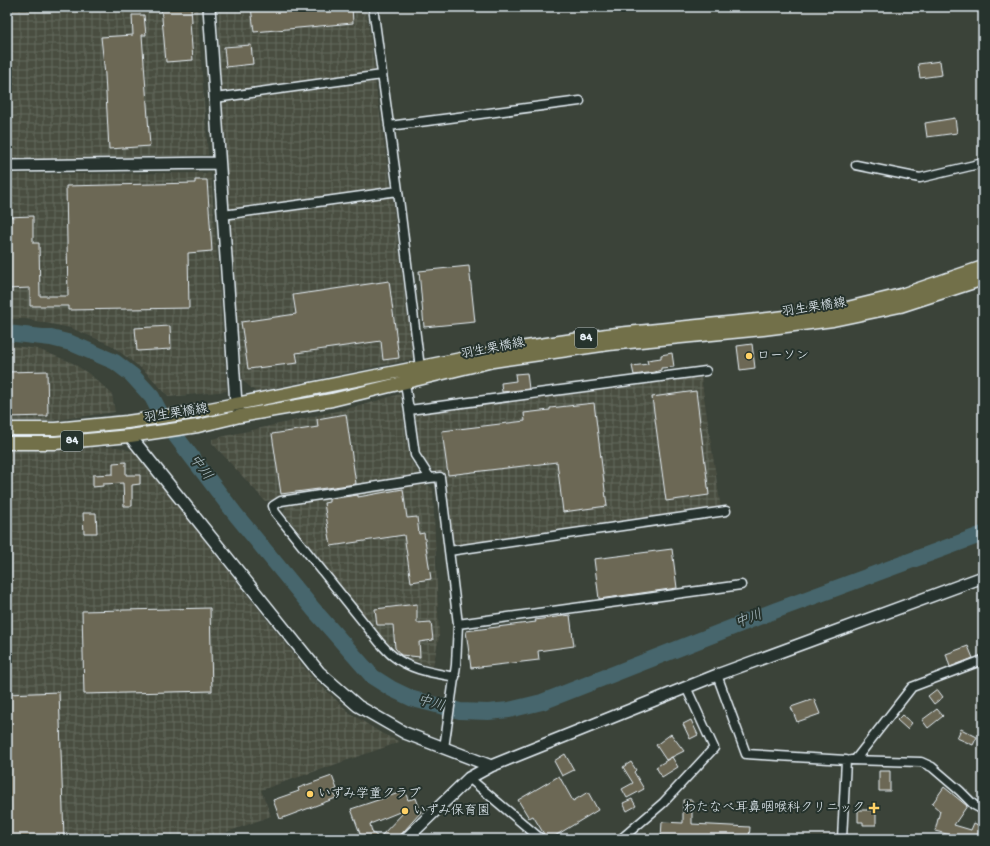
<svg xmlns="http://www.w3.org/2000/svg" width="990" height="846" font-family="'Gochi Hand','Klee One',sans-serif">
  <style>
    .industrial { fill: url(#industrial-grid) }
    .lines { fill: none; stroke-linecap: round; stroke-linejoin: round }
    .river { stroke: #46666d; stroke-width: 16 }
    .building { fill: #6c6855; stroke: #e8f1f8; fill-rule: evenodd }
    .street-casing { stroke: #e8f1f8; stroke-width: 11 }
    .secondary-casing { stroke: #e8f1f8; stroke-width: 14 }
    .primary-casing { stroke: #e8f1f8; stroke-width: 15 }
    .street { stroke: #26332d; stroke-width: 8 }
    .secondary { stroke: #26332d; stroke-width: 11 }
    .primary { stroke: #726f4a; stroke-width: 12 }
    .poi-dot { fill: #ffd166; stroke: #26332d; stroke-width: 1.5 }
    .labels { text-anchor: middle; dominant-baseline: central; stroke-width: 4; stroke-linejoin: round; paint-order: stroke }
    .shield { fill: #26332d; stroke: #aeb8bb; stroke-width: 1 }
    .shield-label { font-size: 12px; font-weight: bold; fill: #e8f1f8 }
    .street-label { font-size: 13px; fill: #e8f1f8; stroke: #26332d }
    .poi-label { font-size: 13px; fill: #e8f1f8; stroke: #26332d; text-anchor: start }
    .water-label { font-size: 14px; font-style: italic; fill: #afc0c7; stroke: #26332d }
  </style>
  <defs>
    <pattern id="industrial-grid" width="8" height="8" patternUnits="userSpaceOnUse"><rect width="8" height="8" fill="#4a4e41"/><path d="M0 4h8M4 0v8" fill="none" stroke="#64685d"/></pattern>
  </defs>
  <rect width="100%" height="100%" fill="#3b4339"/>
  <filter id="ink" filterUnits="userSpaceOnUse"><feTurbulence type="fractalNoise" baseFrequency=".025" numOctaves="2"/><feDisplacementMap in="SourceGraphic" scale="8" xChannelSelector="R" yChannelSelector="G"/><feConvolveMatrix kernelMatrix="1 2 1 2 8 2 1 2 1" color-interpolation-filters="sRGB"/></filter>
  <g filter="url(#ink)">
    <path class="industrial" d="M7,7H197L208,155L7,160Z
      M218,7H366L375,72L221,93Z
      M375,80L391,189L228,210L221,100Z
      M211,173L227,391L169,397L146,372L111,345L71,328L26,319H7V174Z
      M392,196L413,359L256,392L242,380L228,217Z
      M7,345L37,349L71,362L92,376L112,394L115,412L49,421L7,422Z
      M701,377L721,509L453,546L442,473L434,472L421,456L415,414Z
      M400,394L409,458L421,476L265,501L212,443V439L363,405Z
      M118,447L135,452L311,676L350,713L381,733L400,742L261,790L271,816L208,839H7V449Z
      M426,483L433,489L439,637L433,666L407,660L395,653L383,641L284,513L286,505Z"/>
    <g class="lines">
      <path class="river" d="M7,333L51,338L71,343L115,362L132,375L152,397L165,422L236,515L314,610L373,677L392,689L413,699L460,711L488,712L509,710L542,702L774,611L983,534"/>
    </g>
    <path class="building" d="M161,7H191L192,22H190L193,60L166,62Z
      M251,7H352L353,23L254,32Z
      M132,15H144L146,35H142L150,146L109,149L105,75L101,37L133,35Z
      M251,45L253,64L226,67L224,47Z
      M940,61L942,75L920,78L918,64Z
      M955,118L957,133L927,137L925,123Z
      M195,180H207L212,251L188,253L189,308L68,310V306H30V288L7,289V217L33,216V243H39L40,296H68L66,186L195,183Z
      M469,266L475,322L424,327L419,271Z
      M389,281L399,358L383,360L381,341L296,353L298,363L248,369L241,322L296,314L293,295Z
      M170,326L171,349L137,351L135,328Z
      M752,344L755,368L740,370L737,346Z
      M672,353L674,367L661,368V370L655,372L634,375L632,366L648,364L647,360L661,358V355Z
      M47,371L48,416L7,417V372Z
      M527,373L529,389L502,392L501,383L516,381L515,374Z
      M696,391L709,495L666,501L652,397Z
      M594,403L607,506L563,512L557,462L448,475L442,431L525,421L524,413L550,410V408Z
      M346,414L356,484L281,494L272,434L318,427L317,419Z
      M126,462V475H140V484L132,485V506H124L123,483L103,484V486L93,487V475L113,474V463Z
      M403,489L407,518L417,517L419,534L424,533L431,579L411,582L404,535L331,546L324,503L329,502V499L358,495V497Z
      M83,513H96L97,533H84Z
      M672,549L677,588L599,599L594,559Z
      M417,604V623L431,622L433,640L419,642L420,657L401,655L395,648L393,625H377L375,609Z
      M210,608L212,691L84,694L82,611Z
      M570,615L574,646L538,651L539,660L471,668L466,631L536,622L535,620Z
      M968,646L973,658L950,667L946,654Z
      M937,689L943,697L934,704L928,696Z
      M59,692L64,839H7V694Z
      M814,699L820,714L797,722L791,707Z
      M937,709L943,716L928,728L922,720Z
      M902,715L912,723L907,729L897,720Z
      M691,720L698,735L690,739L683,724Z
      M961,729L977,737L973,745L957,738Z
      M671,734L684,751L666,760L656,745Z
      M565,754L574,770L562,776L554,761Z
      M672,757L678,767L662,777L656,767Z
      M631,762L636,770L634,772L644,789L627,798L622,789L633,783L623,767Z
      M879,771H890V791H879Z
      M332,776L337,789L333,791L336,798L280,819L273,800L299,791L298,788Z
      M559,776L573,801L588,792L598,810L550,839H547L533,816L529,818L518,800Z
      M944,787L967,806L954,825L971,830L974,823L978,825L983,815V832L980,839H966L935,831L940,811L932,804Z
      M405,791L408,800L416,798L421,812L397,839H362L351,809ZM407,809L379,838L372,832L370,824Z
      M632,799L636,806L627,811L623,803Z
      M683,800H692V824L750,827L749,839H683V838L661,837L662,822L683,823Z
      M858,810H876V825H863V822H858Z"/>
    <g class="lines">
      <g class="street-casing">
        <path id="street" d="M373,7L398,191L420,368
          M215,98L382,75
          M389,126L580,101
          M856,165L920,178L983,163
          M223,215L398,191
          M405,382L415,455L430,478L440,477L458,624L456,665L444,748
          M409,410L706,371
          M430,478L281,501L273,506L275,512L380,643C384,647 388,652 393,656C410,670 434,673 455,677
          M449,551L726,511
          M458,624L741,585
          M717,675L746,754L846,760L842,839
          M851,760L921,762L932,767L960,791L974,805L983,810
          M855,760L912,687L983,660
          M469,778L541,839
          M621,839L663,803L714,748L686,687"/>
      </g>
      <g class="secondary-casing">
        <path id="secondary" d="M209,7L236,404L239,412
          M7,166L219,163
          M130,436L319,672L358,706L405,733L491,766
          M406,839L469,778L491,766L717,675L983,577"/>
      </g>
      <g class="primary-casing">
        <path id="primary" d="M7,429H55L127,422L189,413L236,404L506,350L607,335L768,319L835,311L901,295L983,267
          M7,443H55L130,436L198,426L240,416L332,400L493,361L609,344L763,329L833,320L900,306L983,279"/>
      </g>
      <use href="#street" class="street"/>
      <use href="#secondary" class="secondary"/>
      <use href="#primary" class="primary"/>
    </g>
  </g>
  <g class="poi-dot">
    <circle cx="749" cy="356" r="4"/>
    <circle cx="310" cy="794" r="4"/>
    <path d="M872 802h4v4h4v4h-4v4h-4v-4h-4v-4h4z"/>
    <circle cx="405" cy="811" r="4"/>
  </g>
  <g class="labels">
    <g class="shield">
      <rect x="575" y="328" width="22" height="20" rx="3"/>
      <rect x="61" y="431" width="22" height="20" rx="3"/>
    </g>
    <g class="shield-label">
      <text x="586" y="338">84</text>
      <text x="72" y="441">84</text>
    </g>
    <g class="street-label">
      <text transform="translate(814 308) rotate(-9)">羽生栗橋線</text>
      <text transform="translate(493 349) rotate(-11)">羽生栗橋線</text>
      <text transform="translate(176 414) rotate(-9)">羽生栗橋線</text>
    </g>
    <g class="poi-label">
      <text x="757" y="356">ローソン</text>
      <text x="318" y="794">いずみ学童クラブ</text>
      <text x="865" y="808" text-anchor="end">わたなべ耳鼻咽喉科クリニック</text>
      <text x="413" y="811">いずみ保育園</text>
    </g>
    <g class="water-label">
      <text transform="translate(200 468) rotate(53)">中川</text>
      <text transform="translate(749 620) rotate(-21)">中川</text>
      <text transform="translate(431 704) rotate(15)">中川</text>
    </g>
  </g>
  <rect width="990" height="846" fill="none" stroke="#26332d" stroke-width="24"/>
  <rect x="12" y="12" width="966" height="822" fill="none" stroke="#e8f1f8" stroke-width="1.5" filter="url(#ink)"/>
</svg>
